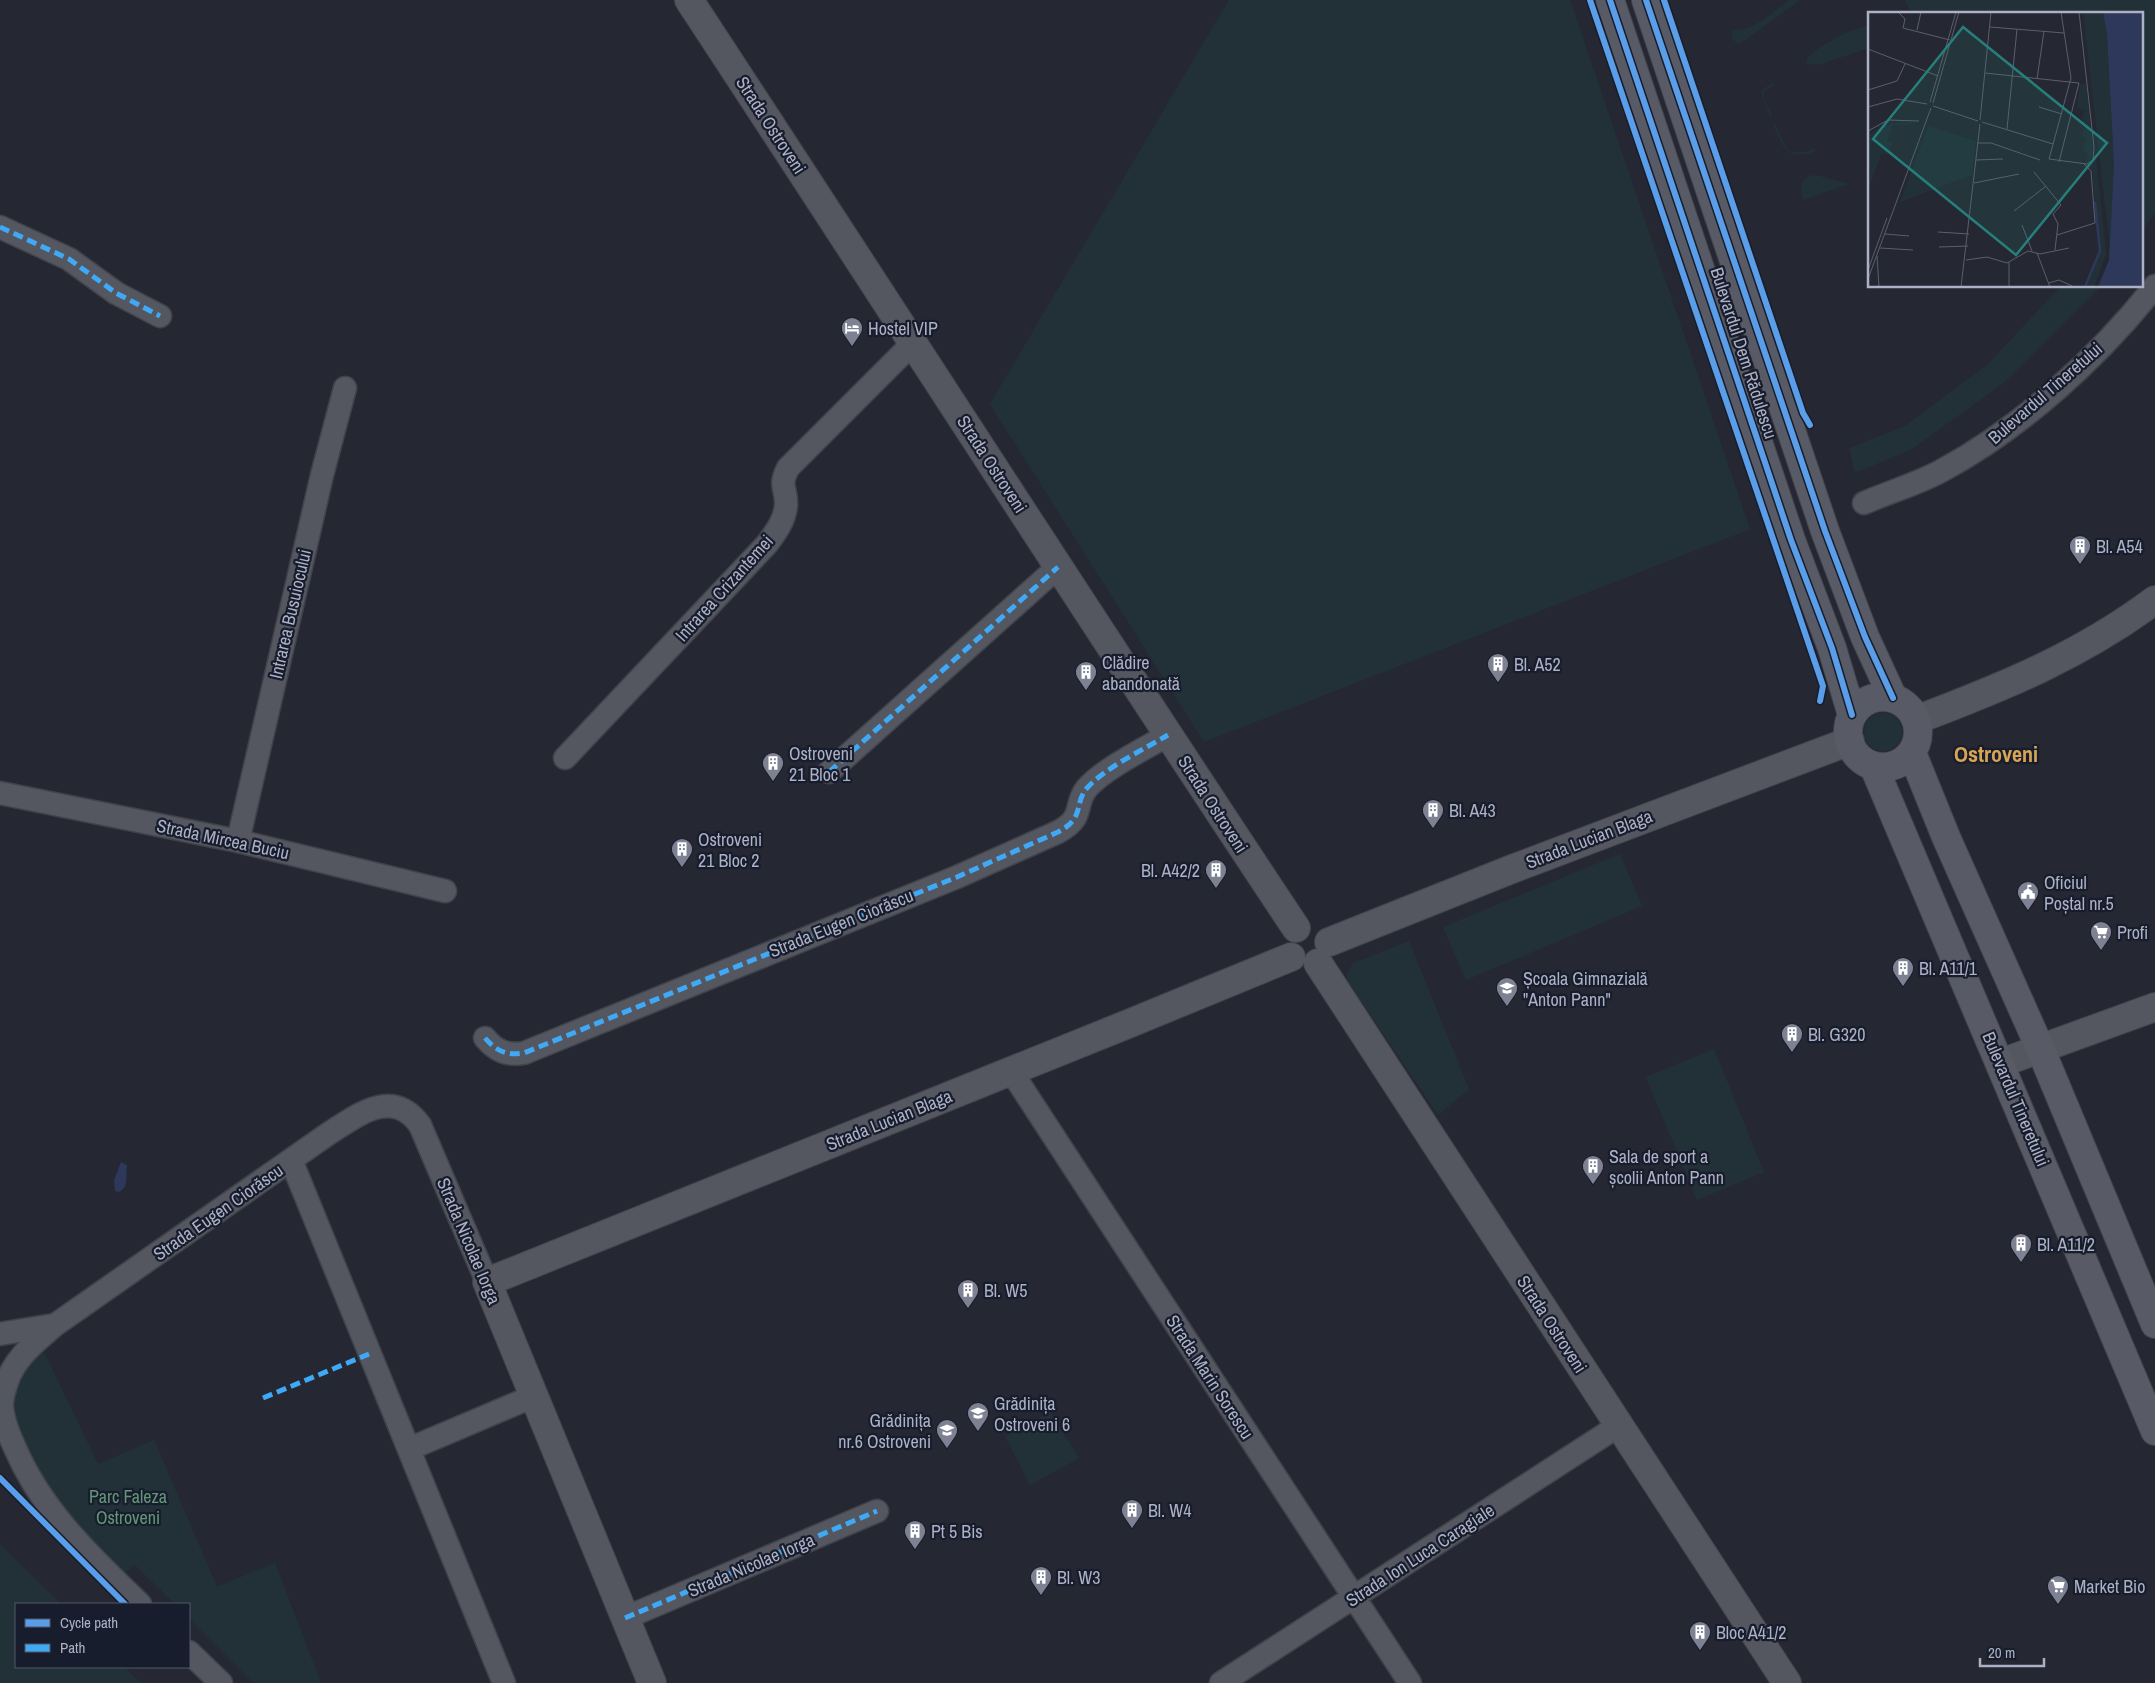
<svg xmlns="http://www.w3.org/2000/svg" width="2155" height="1683" font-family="'Archivo Narrow',sans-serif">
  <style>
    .green { fill: #223138 }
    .water { fill: #2e385a }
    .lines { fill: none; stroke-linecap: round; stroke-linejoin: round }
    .minor-casing { stroke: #41434b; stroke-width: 25 }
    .tertiary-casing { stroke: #41434b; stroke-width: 30 }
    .secondary-casing { stroke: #41434b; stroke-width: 30 }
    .minor { stroke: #545660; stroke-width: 22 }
    .tertiary { stroke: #545660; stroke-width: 28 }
    .secondary { stroke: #585b65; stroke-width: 28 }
    .quiet { stroke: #3fa9f5; stroke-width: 5; stroke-dasharray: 10 5; stroke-linecap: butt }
    .cycleway-casing { stroke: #181d2d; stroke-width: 9 }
    .cycleway { stroke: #5a9eea; stroke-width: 6 }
    .labels { text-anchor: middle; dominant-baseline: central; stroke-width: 4.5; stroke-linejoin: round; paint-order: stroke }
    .street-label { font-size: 18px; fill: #acb1c5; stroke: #181d2d }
    .poi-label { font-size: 18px; fill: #acb1c5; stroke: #181d2d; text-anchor: start }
    .park-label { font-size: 18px; fill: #639778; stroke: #181d2d }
    .district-label { font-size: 22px; font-weight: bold; fill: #d8a554; stroke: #181d2d }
    .inset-river { fill: none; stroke: #2e385a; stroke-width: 2.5 }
    .inset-road { fill: none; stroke: #5b5f6d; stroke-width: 1 }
    .view { fill: #277f7b; fill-opacity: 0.15; stroke: #277f7b; stroke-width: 2.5 }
    .inset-edge { fill: none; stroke: #acb1c5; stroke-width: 2.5 }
  </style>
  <rect width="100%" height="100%" fill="#252832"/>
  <path class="green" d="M1229,0H1570L1750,529L1204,742L990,404Z
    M1789,0H1800L1744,41L1738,44L1732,39L1731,34L1734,30C1754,31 1774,11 1789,0Z
    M1905,0H2155V212L2141,233V14H1911Z
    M1869,25V48L1818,65L1807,64L1806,60C1820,44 1849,30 1869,25Z
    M1773,83L1774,85L1764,91L1763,96L1772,117L1770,118L1761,93L1763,89Z
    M1773,124H1775L1787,149L1792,152H1806L1815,148L1816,151C1787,162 1783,148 1773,124Z
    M1811,175L1820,176L1849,184L1803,200C1800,189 1799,181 1811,175Z
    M2061,286H2101L2005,382L1912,449L1855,473L1849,448L1905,426L1987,365Z
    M1864 732a19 19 0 1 1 38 0a19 19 0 1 1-38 0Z
    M1620,854L1642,906L1466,980L1443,927Z
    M1409,941L1469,1089L1438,1115L1347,980V973L1353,963Z
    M1714,1049L1764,1172L1697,1200L1646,1077Z
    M44,1352L98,1464L154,1440L217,1587L275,1563L321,1683H254L189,1618V1604H175L134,1564L124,1574C82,1530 6,1453 15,1387C17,1376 35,1359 44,1352Z
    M1050,1412L1079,1458L1030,1485L1005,1436Z
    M0,1544L61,1604H16V1667H124L141,1683H0Z"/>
  <path class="water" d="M121,1162L127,1165C125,1175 130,1186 119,1192L115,1191L114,1180Z"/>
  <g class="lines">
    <g class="minor-casing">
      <path id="minor" d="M0,227L69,259L116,293L160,316
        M1864,503C1889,492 1917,484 1941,471C2021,428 2099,357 2155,286
        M565,758L767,544C776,532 785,520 786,505C787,487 778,488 788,468L914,342
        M829,772L1058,567
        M0,793L238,841L445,891
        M238,841L322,475L345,388
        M485,1038C496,1051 507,1056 524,1053L957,877L1058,832C1086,817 1073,805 1087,788C1105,768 1144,749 1168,735
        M1011,1071L1410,1683
        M291,1160L504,1683
        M0,1334L54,1325
        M409,1449L534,1396
        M140,1604C91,1557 42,1511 15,1448C9,1435 2,1419 2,1404C2,1398 5,1388 7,1382C15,1357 37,1341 55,1325L328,1134C358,1115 392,1087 420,1125L487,1282
        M625,1618L877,1511
        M189,1652L221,1683
        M1221,1683L1618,1426"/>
    </g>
    <g class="tertiary-casing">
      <path id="tertiary" d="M689,0C892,309 1091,620 1296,928
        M1916,720C2003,687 2080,656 2155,600
        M1329,942L1512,869L1850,741
        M1318,963L1787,1683
        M2001,1063L2155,1007
        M652,1683L487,1282L1128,1024L1291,957"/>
    </g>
    <g class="secondary-casing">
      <path id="secondary" d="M1610,0L1791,540L1832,648L1852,715
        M1646,0L1825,531L1865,637L1893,698
        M1848 732a35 35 0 1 1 70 0a35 35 0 1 1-70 0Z
        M1912,753L1946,837L2040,1048L2155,1324
        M1874,767L2155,1431"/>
    </g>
    <use href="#minor" class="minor"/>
    <use href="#tertiary" class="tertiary"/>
    <use href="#secondary" class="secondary"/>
    <path class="quiet" d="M0,227L69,259L116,293L160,316
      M829,772L1058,567
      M485,1038C496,1051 507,1056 524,1053L957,877L1058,832C1086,817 1073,805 1087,788C1105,768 1144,749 1168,735
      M263,1398L369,1354
      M625,1618L877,1511"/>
    <g class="cycleway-casing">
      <path id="cycleway" d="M1590,0L1823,686L1820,701
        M1610,0L1791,540L1832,648L1852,715
        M1646,0L1825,531L1865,637L1893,698
        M1664,0L1803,413L1810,425
        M0,1478L125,1604"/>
    </g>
    <use href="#cycleway" class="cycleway"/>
  </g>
  <defs>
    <g id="hotel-pin" transform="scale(1.125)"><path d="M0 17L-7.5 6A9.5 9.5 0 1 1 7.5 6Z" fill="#7d8192" stroke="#181d2d"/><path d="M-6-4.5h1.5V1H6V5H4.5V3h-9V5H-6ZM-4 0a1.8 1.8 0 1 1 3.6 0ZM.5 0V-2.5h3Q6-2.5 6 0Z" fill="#fff"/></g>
    <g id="building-pin" transform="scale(1.125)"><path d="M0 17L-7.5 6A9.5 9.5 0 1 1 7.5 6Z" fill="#7d8192" stroke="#181d2d"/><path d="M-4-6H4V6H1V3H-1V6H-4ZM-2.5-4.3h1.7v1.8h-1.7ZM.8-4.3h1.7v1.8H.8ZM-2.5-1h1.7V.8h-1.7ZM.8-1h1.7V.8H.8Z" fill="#fff"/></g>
    <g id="civic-pin" transform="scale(1.125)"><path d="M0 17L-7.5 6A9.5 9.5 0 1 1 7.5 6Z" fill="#7d8192" stroke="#181d2d"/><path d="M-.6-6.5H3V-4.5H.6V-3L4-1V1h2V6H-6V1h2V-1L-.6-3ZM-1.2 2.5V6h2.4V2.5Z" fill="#fff"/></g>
    <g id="supermarket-pin" transform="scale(1.125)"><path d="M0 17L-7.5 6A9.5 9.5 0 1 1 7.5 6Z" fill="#7d8192" stroke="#181d2d"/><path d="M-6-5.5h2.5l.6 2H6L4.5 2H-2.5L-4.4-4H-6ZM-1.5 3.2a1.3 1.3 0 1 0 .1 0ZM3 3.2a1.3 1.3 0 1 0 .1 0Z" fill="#fff"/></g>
    <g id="school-pin" transform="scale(1.125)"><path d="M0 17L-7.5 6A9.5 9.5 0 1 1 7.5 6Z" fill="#7d8192" stroke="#181d2d"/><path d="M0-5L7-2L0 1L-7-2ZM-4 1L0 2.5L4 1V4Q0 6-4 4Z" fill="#fff"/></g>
  </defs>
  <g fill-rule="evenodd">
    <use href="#hotel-pin" x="852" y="328"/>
    <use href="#building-pin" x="2080" y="546"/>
    <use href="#building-pin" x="1498" y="664"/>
    <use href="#building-pin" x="1086" y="672"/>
    <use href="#building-pin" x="773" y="763"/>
    <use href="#building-pin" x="1433" y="810"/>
    <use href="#building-pin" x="682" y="849"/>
    <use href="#building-pin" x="1216" y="870"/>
    <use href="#civic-pin" x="2028" y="892"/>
    <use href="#supermarket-pin" x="2101" y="932"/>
    <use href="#building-pin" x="1903" y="968"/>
    <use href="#school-pin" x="1507" y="988"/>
    <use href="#building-pin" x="1792" y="1034"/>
    <use href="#building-pin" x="1593" y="1166"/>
    <use href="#building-pin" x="2021" y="1244"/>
    <use href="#building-pin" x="968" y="1290"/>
    <use href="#school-pin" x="978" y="1413"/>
    <use href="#school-pin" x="947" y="1430"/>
    <use href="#building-pin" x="1132" y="1510"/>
    <use href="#building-pin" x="915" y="1531"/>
    <use href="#building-pin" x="1041" y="1577"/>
    <use href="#supermarket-pin" x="2058" y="1586"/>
    <use href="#building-pin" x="1700" y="1632"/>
  </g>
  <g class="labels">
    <g class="street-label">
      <text transform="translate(771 125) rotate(57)">Strada Ostroveni</text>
      <text transform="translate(1744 353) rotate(72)">Bulevardul Dem Rădulescu</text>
      <text transform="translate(2045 393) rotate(-41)">Bulevardul Tineretului</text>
      <text transform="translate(992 464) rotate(57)">Strada Ostroveni</text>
      <text transform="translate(724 588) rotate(-48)">Intrarea Crizantemei</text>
      <text transform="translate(290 614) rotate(-77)">Intrarea Busuiocului</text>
      <text transform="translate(1213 804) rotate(57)">Strada Ostroveni</text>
      <text transform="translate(223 839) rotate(12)">Strada Mircea Buciu</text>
      <text transform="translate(1589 839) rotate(-21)">Strada Lucian Blaga</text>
      <text transform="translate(841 923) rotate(-22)">Strada Eugen Ciorăscu</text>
      <text transform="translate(2016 1099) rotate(67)">Bulevardul Tineretului</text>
      <text transform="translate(889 1120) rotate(-22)">Strada Lucian Blaga</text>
      <text transform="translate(218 1212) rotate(-35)">Strada Eugen Ciorăscu</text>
      <text transform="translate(469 1241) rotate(67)">Strada Nicolae Iorga</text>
      <text transform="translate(1552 1324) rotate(57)">Strada Ostroveni</text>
      <text transform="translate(1210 1377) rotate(57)">Strada Marin Sorescu</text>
      <text transform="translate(1420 1555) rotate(-33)">Strada Ion Luca Caragiale</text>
      <text transform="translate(751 1565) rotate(-23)">Strada Nicolae Iorga</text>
    </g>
    <g class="poi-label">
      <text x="868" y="328">Hostel VIP</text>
      <text x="2096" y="546">Bl. A54</text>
      <text x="1102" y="662">Clădire<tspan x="1102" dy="21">abandonată</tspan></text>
      <text x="1514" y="664">Bl. A52</text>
      <text x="789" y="753">Ostroveni<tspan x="789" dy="21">21 Bloc 1</tspan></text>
      <text x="1449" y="810">Bl. A43</text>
      <text x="698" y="839">Ostroveni<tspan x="698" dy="21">21 Bloc 2</tspan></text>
      <text x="1200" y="870" text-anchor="end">Bl. A42/2</text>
      <text x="2044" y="882">Oficiul<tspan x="2044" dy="21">Poștal nr.5</tspan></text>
      <text x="2117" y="932">Profi</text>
      <text x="1919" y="968">Bl. A11/1</text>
      <text x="1523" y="978">Școala Gimnazială<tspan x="1523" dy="21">"Anton Pann"</tspan></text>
      <text x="1808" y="1034">Bl. G320</text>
      <text x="1609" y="1156">Sala de sport a<tspan x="1609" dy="21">școlii Anton Pann</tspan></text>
      <text x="2037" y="1244">Bl. A11/2</text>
      <text x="984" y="1290">Bl. W5</text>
      <text x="994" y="1403">Grădinița<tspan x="994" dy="21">Ostroveni 6</tspan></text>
      <text x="931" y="1420" text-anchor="end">Grădinița<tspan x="931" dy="21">nr.6 Ostroveni</tspan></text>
      <text x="1148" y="1510">Bl. W4</text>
      <text x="931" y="1531">Pt 5 Bis</text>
      <text x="1057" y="1577">Bl. W3</text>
      <text x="2074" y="1586">Market Bio</text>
      <text x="1716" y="1632">Bloc A41/2</text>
    </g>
    <g class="park-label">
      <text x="128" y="1496">Parc Faleza<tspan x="128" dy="21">Ostroveni</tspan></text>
    </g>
    <g class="district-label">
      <text x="1996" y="754">Ostroveni</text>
    </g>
  </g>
  <g transform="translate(1868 12)">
    <rect width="275" height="275" fill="#252832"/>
    <path d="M215,0H235L239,22L246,153L242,237ZM212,72H218L225,138L223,148L218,151L220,141L215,139L219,126L214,124L218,112L213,110L217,98L209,96ZM35,110L50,112L25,113L19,129L24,131L21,142H13L0,178L3,155L0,154V124L13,114ZM60,114L108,129L104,163L32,190ZM228,145L238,242L226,275H219L232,241L224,159L219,153Z" fill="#223138"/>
    <path d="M235,0H275V275H230L241,248L246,153L239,22Z" fill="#2e385a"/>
    <path d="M240,217L241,248L227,275L238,248Z" fill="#252832"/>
    <path class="inset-river" d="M217,275L232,239L227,190"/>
    <path class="inset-road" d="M30,0L37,7L35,16L82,28M193,0L203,66L181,147L219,152L225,148L226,135L211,0M122,15L196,21M49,18L53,0M0,37L70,64M117,61L211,71L191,150M169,67L176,19M0,78L29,69L37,52M62,90L88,0M65,91L91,0M65,94L110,109M0,95L29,87L59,92M171,95L194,102M112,108L123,0M114,110L185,132M139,117L149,17M0,119L20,108L51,109M110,131H123L172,148M108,148L135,147M166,160L193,193L185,202L190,212L187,238M106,171L151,162M146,199L178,174M154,213L164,239M70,220L101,222M17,222L41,224M189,223L227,211L223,159L216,152M71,235L100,234M12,236L45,238M169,241L182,275M9,244L11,275M98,248L119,245L139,251L160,239L172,242L201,236M0,258L19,206M0,267L63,96M181,271L191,268L204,274M93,275L112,112M141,275V250"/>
    <path class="view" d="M95,15L239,131L148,243L5,127Z"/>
    <rect width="275" height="275" class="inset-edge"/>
  </g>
  <rect x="15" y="1603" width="175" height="65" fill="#181d2d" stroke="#53586a"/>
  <rect x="25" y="1619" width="25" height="8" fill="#5a9eea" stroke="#53586a"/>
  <text x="60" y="1628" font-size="15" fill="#acb1c5">Cycle path</text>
  <rect x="25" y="1644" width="25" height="8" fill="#3fa9f5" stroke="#53586a"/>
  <text x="60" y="1653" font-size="15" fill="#acb1c5">Path</text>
  <path d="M1980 1658v8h64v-8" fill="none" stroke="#acb1c5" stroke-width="2.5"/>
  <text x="1988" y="1658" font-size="15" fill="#acb1c5" stroke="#181d2d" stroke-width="4" paint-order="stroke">20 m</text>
</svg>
